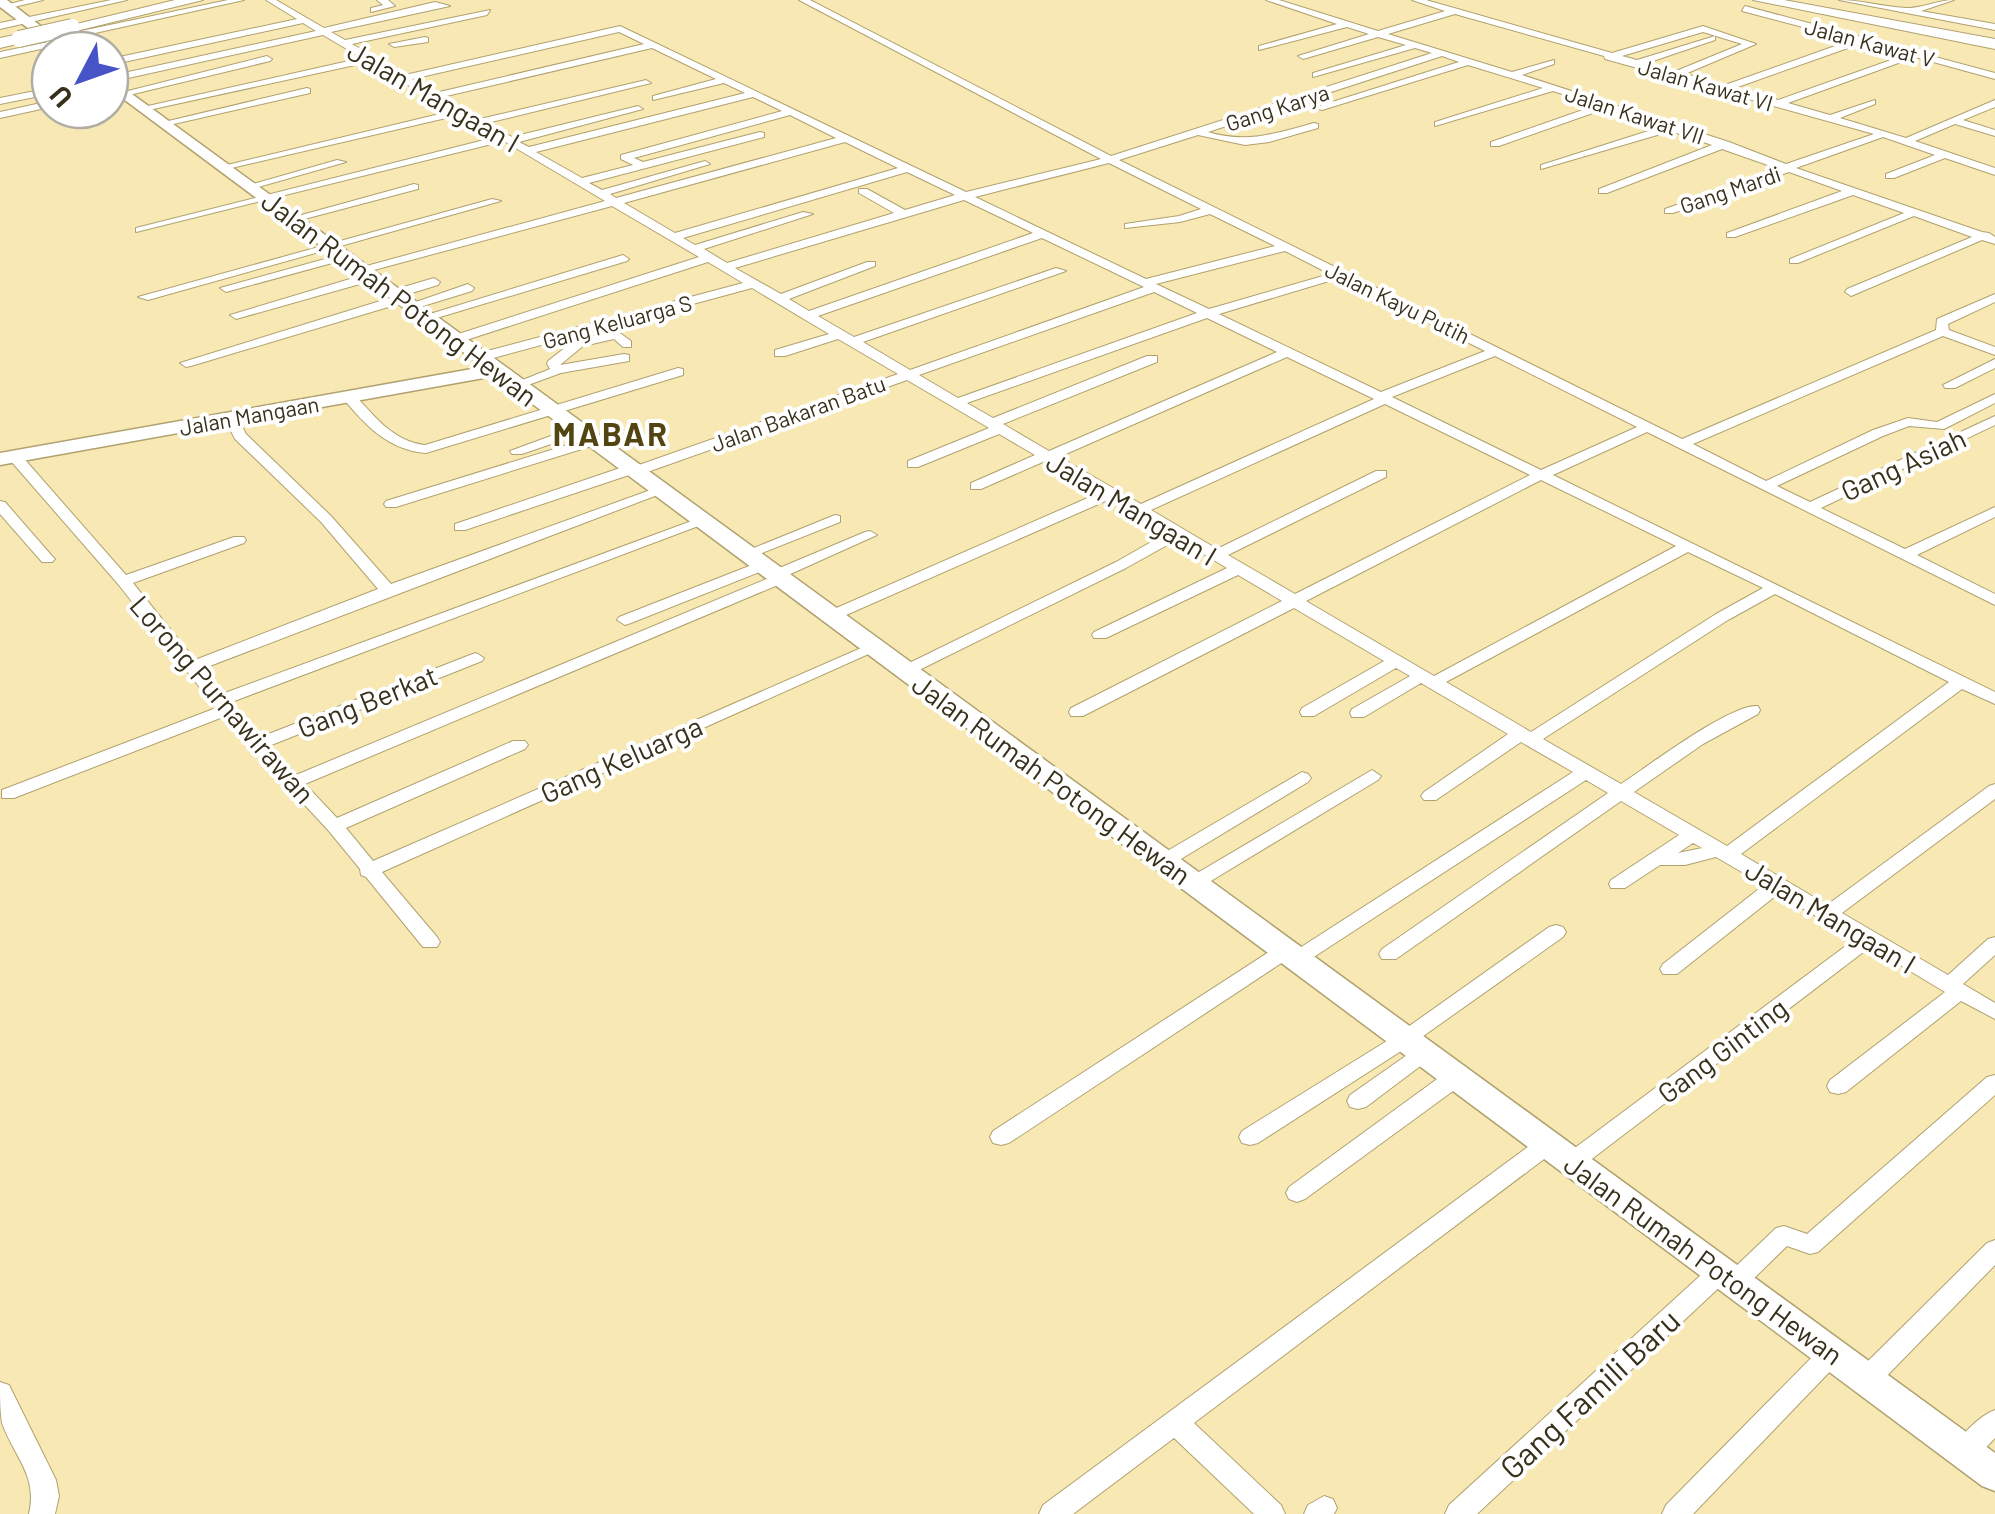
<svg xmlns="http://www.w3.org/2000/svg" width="1995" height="1514" font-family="Barlow,sans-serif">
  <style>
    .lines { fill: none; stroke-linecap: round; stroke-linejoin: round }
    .street-casing { stroke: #b0a16e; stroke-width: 2 }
    .secondary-casing { stroke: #b0a16e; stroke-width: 3 }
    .highway-casing { stroke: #b0a16e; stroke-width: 2 }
    .street { fill: #fff; fill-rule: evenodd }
    .secondary { fill: #fff; fill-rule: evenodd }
    .highway { fill: #fff; fill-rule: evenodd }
    .highway-bridge-casing { stroke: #b0a16e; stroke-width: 18; stroke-linecap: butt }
    .highway-bridge { stroke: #fff; stroke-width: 16 }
    .labels { text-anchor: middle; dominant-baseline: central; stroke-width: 8; stroke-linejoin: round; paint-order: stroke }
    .far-street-label { font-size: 22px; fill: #37311c; stroke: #fff }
    .street-label { font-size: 28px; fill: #37311c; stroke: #fff }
    .far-district-label { font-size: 32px; font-weight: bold; letter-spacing: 2.5px; fill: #534512; stroke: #fff }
    .near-street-label { font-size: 32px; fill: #37311c; stroke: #fff }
  </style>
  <rect width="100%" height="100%" fill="#f8e9b4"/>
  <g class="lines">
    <g class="street-casing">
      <path id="street" d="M25,0H43L6,9L2,6Z
        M111,0H127L0,29V23Z
        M228,0H244L59,41V45L0,58V52L48,42V38Z
        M266,0H276L324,28L435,2L450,6L331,32L345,40L490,10L487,15L352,44L405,75L620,26L966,192L1101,159L799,0H810L1111,156L1432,53L1415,48L1313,77V73L1406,45L1378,37L1303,59L1298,56L1369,34L1347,27L1259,50V46L1337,24L1266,0H1279L1378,31L1445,11L1412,0H1426L1612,53L1703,26L1756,44L1685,74L1725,85L1852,40L1742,11L1745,6L1995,73V79L1915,57L1788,103L1830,115L1875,100V104L1840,118L1906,138L1995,100V107L1963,120L1995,130V136L1955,124L1915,141L1995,168V175L1945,158L1894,178H1886V174L1935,155L1883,137L1796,168L1982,232L1989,233L1995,237V244L1982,240L1851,296L1845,292L1847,289L1972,237L1914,216L1798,263H1790V259L1904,213L1853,195L1735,237H1727V233L1842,191L1789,172L1673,213H1665V209L1779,169L1722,149L1607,193H1599V189L1712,145L1671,131L1541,169V165L1661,127L1607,108L1499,146H1491V142L1597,105L1553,91L1435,126V122L1543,88L1468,65L1322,110L1313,108L1459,62L1442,56L1208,132C1247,144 1277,133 1314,123L1318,124V128L1269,142L1245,145L1198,135L1119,160L1682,439L1936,330L1937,319L1995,294V302L1948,324L1949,330L1995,347V355L1943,336L1693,444L1766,481L1873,430L1908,418L1937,422L1995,394V403L1944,429L1909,426L1883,436L1777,486L1810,502L1995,416V425L1821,508L1905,549L1995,507V517L1917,555L1995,594V605L1647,432L1553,475L1995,692V704L1962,689L1741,854L1827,905L1989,786L1995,784V799L1842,913L1948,975L1988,939L1995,937V955L1963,984L1995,1003V1019L1961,1001L1846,1092L1838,1094L1830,1092L1827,1086L1830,1080L1945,992L1870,947L1580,1168L1572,1171L1564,1168L1561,1162L1564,1156L1855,939L1778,894L1677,974H1663L1660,969L1663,964L1764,885L1716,857L1685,865H1660L1625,888H1611L1609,884L1611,880L1679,835L1621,801L1396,959H1382L1379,954L1382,949L1608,793L1586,780L1303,964H1289L1286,960L1009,1143L1001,1145L993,1143L990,1137L993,1131L1278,946H1292L1295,951L1573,772L1521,742L1436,800H1424L1421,796L1424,792L1508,734L1421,683L1364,717H1352L1350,713L1352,709L1410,676L1396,668L1314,716H1302L1300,712L1302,708L1384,661L1294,608L1083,716H1071L1069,712L1071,708L1282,601L1238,575L1106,638H1094L1092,635L1094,632L1227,568L1178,539L1126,568L911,674H899L897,671L899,668L1116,562L1167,533L1110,499L837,619H825L823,616L825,613L1099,493L1045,461L981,489H971V483L1035,455L999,434L918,467H908V461L989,428L907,380L639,475H629L465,530H455V524L626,466H636L898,374L838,339L785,356H775V350L829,334L752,288L486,360H476V354L743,283L708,262L460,342H452V336L699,257L612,206L359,274V268L605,201L504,141L136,232V228L496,137L459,115L223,170V166L452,111L369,62L144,111L139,108L362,58L323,35L110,82V76L316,31L303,23L110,65V59L297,19ZM1455,14L1604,56L1605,59L1874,134L1786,164L1729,142L1522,75L1554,64V60L1512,72L1388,34ZM619,32L644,44L435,93L412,79ZM1703,32L1742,44L1676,71L1647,63L1715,40V36L1637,60L1622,56ZM1862,43L1905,55L1778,100L1735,88ZM652,48L716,79L653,96V100L724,83L745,93L529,147L519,142L643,109L638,106L512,137L487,123L651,83L646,80L480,119L442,97ZM753,97L782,111L621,155V159L633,165L582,178L536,152ZM790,115L836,138L616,198L610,194L710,164L705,161L602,190L589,183L764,137V133L760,132L643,162L634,158ZM845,142L898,168L675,233L624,203ZM1109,163L1201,209L1179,216L1125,224V228L1180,222L1210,214L1275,246L1146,279L975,197ZM907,172L955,195L905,210L867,189H859V193L894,213L727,263L704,249L813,214L803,212L695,245L683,238ZM964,200L1033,233L809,311L789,299L875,266V262H867L781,294L735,268ZM1042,238L1144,287L910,370L863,342L1066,271L1056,268L854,337L818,316ZM1285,251L1330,274L1209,309L1156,284ZM1339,278L1485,351L1381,392L1219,314ZM1154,292L1197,313L958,398L919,375ZM1207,318L1277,352L1049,451L1003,424L1157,362V356H1147L993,418L967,403ZM1495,356L1637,427L1541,470L1392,397ZM1287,357L1374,399L1141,504L1059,457ZM1385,404L1530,475L1295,594L1228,555L1386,477V471H1376L1217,549L1151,510ZM1541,480L1676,546L1434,676L1306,601ZM1688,552L1763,588L1716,614L1531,732L1446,682ZM1775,594L1949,682L1727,846L1634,792L1703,744L1758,714L1760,710L1758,706C1731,703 1647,767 1621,784L1543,739L1728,620ZM1693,843L1702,848L1678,853Z
        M377,0H388L395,6L371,12V8L383,5Z
        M1839,0C1862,0 1883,7 1906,8C1920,9 1938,0 1954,0L1921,11L1995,24V30Z
        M425,37L428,38V42L394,47L389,44Z
        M267,56L272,59L270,61L125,96L120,93Z
        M50,88V94L0,104V98Z
        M307,88L310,89V93L165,126L160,123Z
        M50,101V107L0,118V112Z
        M337,160L346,162L251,189L246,186Z
        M414,184L418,185V189L293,222L287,219Z
        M492,199L501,201L148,300L138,297Z
        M343,254L347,255V259L226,292L220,288Z
        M623,255L629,259L627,261L430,320L420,317Z
        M370,273L374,274V280L236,319L230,315Z
        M434,278L440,282L438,285L402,296L407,299L405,302L191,366L186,367L180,363L393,297L388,294L390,291Z
        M468,284L474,288L472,291L410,310L404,306Z
        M617,331L631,341V347H623L614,339L583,346L560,365L624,354L629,355V361L561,373L517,389L510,385L550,369L547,364L548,361L575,340Z
        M1995,359V368L1955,388H1945L1943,385Z
        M678,368L683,369V375L426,453C388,450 365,425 342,397L344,394H354C374,416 394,442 425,445Z
        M231,414L236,415L246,434L331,516L391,584L656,488H666L668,491L202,669L222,694L697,519H707L709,522L229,703L261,737L470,655L476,653L484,658L482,661L269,746L296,775L769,578L770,572L865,532L870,531L877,535L786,576L785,582L305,784L337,818L513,741H525L528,745L525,749L346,828L373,861L868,645L874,643L882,648L382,872L437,937L440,942L437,947H423L366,877L361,875L360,869L328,830L223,717L14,798H2V790L216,708L118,584L10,460V454H20L126,575L234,537H244L246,540L244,543L133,583L195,660L378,589L321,522L235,439L224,418Z
        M578,426L583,427V433L522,454H512L510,451Z
        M593,437L600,441L598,444L396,507H386L384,504L386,501Z
        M0,501L5,502L52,556L55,559L52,562H42L0,514Z
        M835,515L840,516V522L752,557L747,559L739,554Z
        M762,561L767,563L770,566L767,569L631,623L625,625L617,620L619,617Z
        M1372,770L1381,776L1378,780L1201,887L1194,889L1185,883L1187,879Z
        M1302,772L1308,774L1311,778L1308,782L1171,865L1164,867L1155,861L1157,857Z
        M1556,925L1563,927L1566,932L1563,937L1412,1044L1258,1143L1250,1145L1242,1143L1239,1137L1242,1131L1398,1034L1549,927Z
        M1424,1045L1431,1048L1434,1053L1431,1058L1366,1107L1358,1109L1350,1107L1347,1101L1350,1095L1417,1048Z
        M1456,1069L1464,1071L1467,1077L1464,1083L1305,1199L1297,1202L1289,1199L1286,1193L1289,1187L1448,1071Z
        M1995,1075V1095L1818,1252L1810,1254L1787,1246L1743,1289L1735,1292L1727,1289L1724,1283L1477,1514H1445L1449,1505L1713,1264L1721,1261L1729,1264L1732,1270L1776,1228L1784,1226L1807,1234L1987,1077Z
        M1548,1135L1556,1138L1559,1144L1556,1150L1194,1423L1281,1505L1285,1514H1254L1174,1438L1073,1514H1039L1043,1505L1540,1138Z
        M1995,1240V1265L1876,1387L1867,1390L1858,1387L1855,1379L1858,1371L1987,1243Z
        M1832,1342L1841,1346L1844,1353L1841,1360L1693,1514H1662L1666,1505L1823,1346Z
        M0,1382L9,1385L56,1480L59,1496L55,1514H29C38,1475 14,1457 2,1423C0,1411 0,1395 0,1382Z
        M1995,1410V1438L1974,1460L1965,1464L1956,1460L1952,1452C1959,1436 1979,1416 1995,1410Z
        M1324,1496L1333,1499L1337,1508L1334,1514H1304L1308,1505Z"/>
    </g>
    <g class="secondary-casing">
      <path id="secondary" d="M0,0H7L72,50H57L0,7Z
        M110,78L1995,1453V1491L1982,1486L495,376L0,465V453L483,367L110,89Z"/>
    </g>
    <g class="highway-casing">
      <path id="highway" d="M175,0H203L72,32L64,27Z
        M1753,0H1784L1995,39V49Z
        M19,34L25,36V42L0,48V38Z"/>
    </g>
    <use href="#street" class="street"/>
    <use href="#secondary" class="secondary"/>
    <use href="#highway" class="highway"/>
    <g class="highway-bridge-casing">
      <path id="highway-bridge" d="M19,39L72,27"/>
    </g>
    <use href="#highway-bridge" class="highway-bridge"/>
  </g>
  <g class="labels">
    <g class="far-street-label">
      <text transform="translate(1870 42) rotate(15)">Jalan Kawat V</text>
      <text transform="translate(1706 84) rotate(16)">Jalan Kawat VI</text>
      <text transform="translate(1277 107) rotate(-18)">Gang Karya</text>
      <text transform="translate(1635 114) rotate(18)">Jalan Kawat VII</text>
      <text transform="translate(1730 189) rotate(-19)">Gang Mardi</text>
      <text transform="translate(1398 302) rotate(26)">Jalan Kayu Putih</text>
      <text transform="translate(617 321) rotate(-15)">Gang Keluarga S</text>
      <text transform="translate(798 413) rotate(-20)">Jalan Bakaran Batu</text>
      <text transform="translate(249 415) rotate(-10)">Jalan Mangaan</text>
    </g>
    <g class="street-label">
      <text transform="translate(434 96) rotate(30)">Jalan Mangaan I</text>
      <text transform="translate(400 298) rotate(37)">Jalan Rumah Potong Hewan</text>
      <text transform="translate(1903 464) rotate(-25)">Gang Asiah</text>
      <text transform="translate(1132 508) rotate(31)">Jalan Mangaan I</text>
      <text transform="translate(223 699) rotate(49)">Lorong Purnawirawan</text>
      <text transform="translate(367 701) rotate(-22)">Gang Berkat</text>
      <text transform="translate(621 759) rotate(-24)">Gang Keluarga</text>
      <text transform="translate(1052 779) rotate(36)">Jalan Rumah Potong Hewan</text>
      <text transform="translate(1831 916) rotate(31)">Jalan Mangaan I</text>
      <text transform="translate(1722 1050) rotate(-37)">Gang Ginting</text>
      <text transform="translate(1704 1259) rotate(36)">Jalan Rumah Potong Hewan</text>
    </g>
    <g class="far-district-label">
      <text x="611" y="433">MABAR</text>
    </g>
    <g class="near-street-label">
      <text transform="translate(1589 1393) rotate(-43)">Gang Famili Baru</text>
    </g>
  </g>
  <g transform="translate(80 80) rotate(229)"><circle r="48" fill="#ffffff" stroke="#afada4" stroke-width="2.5"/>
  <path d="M0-8L18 38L0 25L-18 38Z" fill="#4754c8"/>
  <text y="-15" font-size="28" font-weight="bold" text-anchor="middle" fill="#37311c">U</text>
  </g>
</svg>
